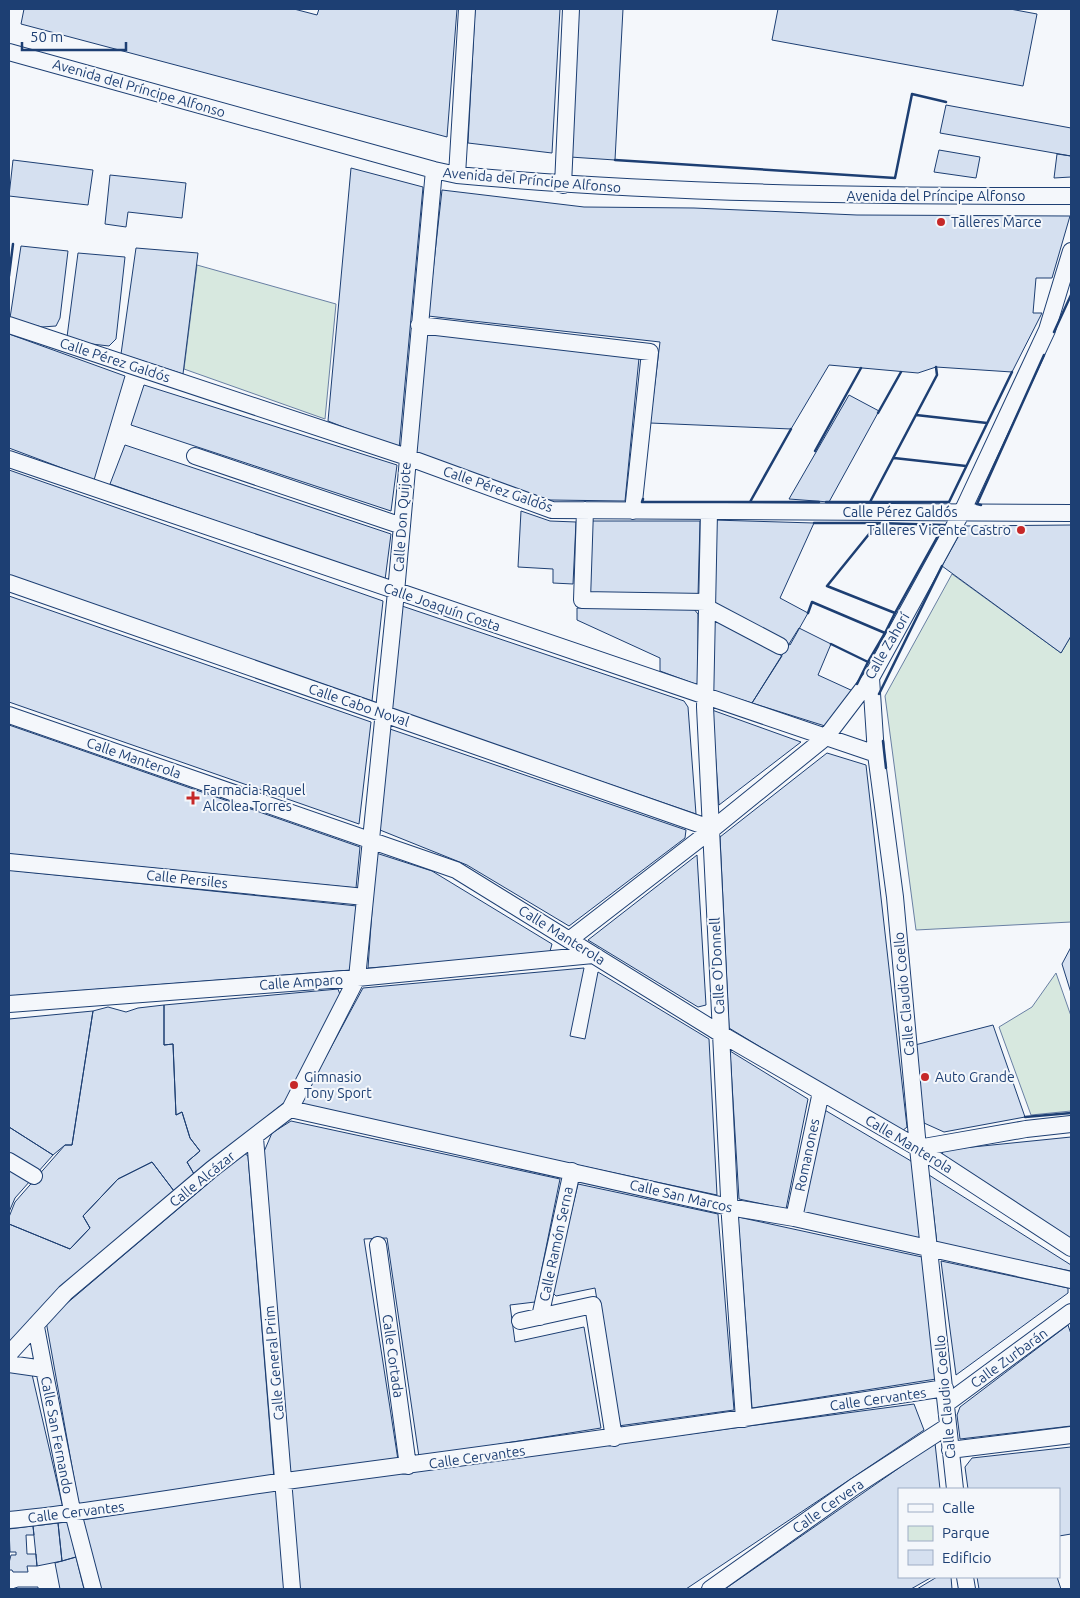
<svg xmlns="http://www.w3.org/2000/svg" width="1080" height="1598" font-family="Ubuntu,sans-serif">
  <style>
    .green { fill: #d7e8df; stroke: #687fa3 }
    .building { fill: #d5e0f0; stroke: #1d3f73 }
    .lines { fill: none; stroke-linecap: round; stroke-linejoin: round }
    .minor-casing { stroke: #1d3f73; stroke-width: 18 }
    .minor { stroke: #f4f7fb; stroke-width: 16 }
    .wall { stroke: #1d3f73; stroke-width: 2.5 }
    .poi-dot { fill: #c62828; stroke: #f4f7fb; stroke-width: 2 }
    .labels { text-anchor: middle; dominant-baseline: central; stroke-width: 4; stroke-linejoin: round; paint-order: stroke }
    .street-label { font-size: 14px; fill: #1d3f73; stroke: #f4f7fb }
    .poi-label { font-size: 14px; fill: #1d3f73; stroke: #f4f7fb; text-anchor: start }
  </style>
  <rect width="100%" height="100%" fill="#f4f7fb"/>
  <path class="green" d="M197,265L336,304L325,419L184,369Z
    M952,574L1061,653L1071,636V922L916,930L885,696Z
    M1056,973L1071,1016V1111L1031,1115L999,1027L1032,1007Z"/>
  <path class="building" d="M24,9H294L317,15L319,9H457L447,137L21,24Z
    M475,9H560L552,153L468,143Z
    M578,9H623L615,160L570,157Z
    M778,9H1010L1037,14L1023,86L772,40Z
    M946,105L1071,128V156L940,133Z
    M939,150L980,157L976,178L934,172Z
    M1057,154L1071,156V177L1054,178Z
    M13,160L93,170L88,205L9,196Z
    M351,168L423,187L399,449L328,421Z
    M110,175L186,183L182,218L128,212L126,227L105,224Z
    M442,190L584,207L694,208L857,215L1070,216L1052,278H1036L1033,313H1042L1012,372L936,367L918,373L829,365L791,429L650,423L660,342L428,316Z
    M21,246L68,251L60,318L56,326L42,327L24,323L10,318Z
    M136,248L198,253L183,374L121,354Z
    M78,253L125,257L116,339L109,346L83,343L67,337Z
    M426,333L639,358L625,501L550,500L412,454Z
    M9,334L125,376L94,480L9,448Z
    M144,385L397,465L391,511L131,425Z
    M849,395L879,411L829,502L789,499Z
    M125,445L391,534L385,580L110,484Z
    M9,470L383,601L372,701L9,576Z
    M521,511L550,521L576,522L573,584L553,583V569L518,567Z
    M713,520L814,523L780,598L808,613L790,645L711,603Z
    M588,521H700L698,596L587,594Z
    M1071,525V636L1061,653L942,566L964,526Z
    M9,596L371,722L359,824L9,702Z
    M402,606L684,701L688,707L696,814L391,709Z
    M577,608H693L698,614V685L660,671V658L577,620Z
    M709,615L782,656L752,703L710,690Z
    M799,628L831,644L818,675L853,691L825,726L752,703Z
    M712,710L801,742L719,805Z
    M9,725L360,847L356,888L9,854Z
    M387,728L686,830L685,838L569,926L467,865L380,830Z
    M827,753L866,765L907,1127L901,1132L729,1028L720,837Z
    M376,853L432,871L552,944L549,955L368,968Z
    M697,855L706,1005L698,1007L588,940Z
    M9,870L357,906L351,970L9,996Z
    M1071,947V993L1062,964Z
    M584,968L570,1036L585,1039L598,972L709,1039L717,1195L303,1106L302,1101L363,988Z
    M338,989L341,997L289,1099L194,1174L187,1162L200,1151L190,1138L182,1112L176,1115L173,1044L164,1045V1005Z
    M164,1005V1045L173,1044L176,1115L182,1112L190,1138L200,1151L187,1162L194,1174L174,1191L152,1162L118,1179L83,1216L90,1228L70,1249L9,1224V1217L15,1202L65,1145H72L93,1011L108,1007L126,1012L138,1008Z
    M93,1011L72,1145H65L53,1155L9,1127V1019Z
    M993,1025L1025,1117L944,1132L924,1123L915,1045Z
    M730,1051L808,1099L786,1209L739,1199Z
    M823,1109L911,1161L915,1169L922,1239L802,1212Z
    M291,1121L560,1179L535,1302L510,1305L515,1342L584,1327L601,1428L419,1457L387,1238L364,1239L398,1460L289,1476L263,1154L272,1133Z
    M9,1127L53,1155L15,1198L9,1212Z
    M1071,1137V1239L942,1157L943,1150Z
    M244,1153L248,1156L274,1479L79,1506L46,1321Z
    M152,1162L174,1191L9,1345V1224L70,1249L90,1228L83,1216L118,1179Z
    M929,1175L1071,1265V1271L937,1244Z
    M578,1184L718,1214L734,1410L618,1426L595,1288L556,1296L552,1292Z
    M738,1217L922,1257L936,1379L752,1408Z
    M941,1261L1068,1288V1293L956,1375Z
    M1068,1325L1071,1334V1426L960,1439L957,1415L960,1407Z
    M31,1370L63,1508L9,1513V1372Z
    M914,1404L924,1430L686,1589H295L287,1502L292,1487Z
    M935,1443L940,1489H899V1577H932L911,1589H725Z
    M1071,1447V1534L1059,1536V1489H968L965,1467L972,1458Z
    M276,1488L284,1589H99L82,1520Z
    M68,1522L76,1557L62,1561L58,1523Z
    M58,1523L62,1561L37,1566L33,1526Z
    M33,1526L34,1535H26L27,1554H36L37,1566H27L28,1572H13L12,1570H9V1563L11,1555H16V1552H10L9,1529Z
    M76,1557L84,1589H60L55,1563Z
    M937,1577H951L952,1589H917Z
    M977,1577H1057L1061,1589H979Z
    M18,1587H38V1589H12Z"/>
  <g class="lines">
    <g class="minor-casing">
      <path id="minor" d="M9,52L434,170L457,175C663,194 865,196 1071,196
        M457,175L467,9
        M563,185L571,9
        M9,325L407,457L552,510L1071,513
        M419,325L650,352L633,511
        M195,456L402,526
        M9,459L876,754
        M585,510L582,600L706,602
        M709,512L705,707L730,1217L744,1419
        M9,583L710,828
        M706,607L780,646
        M871,678L876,754L895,897L918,1148L955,1489
        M9,715L456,870L721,1034L918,1148L1071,1248
        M9,862L365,897
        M569,940L710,831L826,737L871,678L962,512L1047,330L1071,251
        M9,1004L357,978L593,955
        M290,1109L729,1207L794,1218L1071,1280
        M255,1138L292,1589
        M918,1148L1026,1129L1071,1124
        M9,1161L34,1176
        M794,1218L821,1092
        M378,1245L408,1466
        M540,1317L572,1171
        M520,1321L593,1305L614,1438
        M36,1327L44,1369
        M9,1354L65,1293L212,1169L290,1109L357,978L396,592L434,170
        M9,1364L44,1369L71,1505L93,1589
        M946,1404L1071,1312
        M950,1450L1071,1435
        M9,1520C102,1511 194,1494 286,1481C506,1452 726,1422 945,1388
        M965,1577L967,1589
        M710,1589L854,1487L948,1426"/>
    </g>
    <use href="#minor" class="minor"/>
    <path class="wall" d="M615,160L895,178L912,94L946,102
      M9,276L13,244
      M1054,332L1071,295
      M878,413L901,372
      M916,415L987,423
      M815,451L861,368
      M894,458L966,466
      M643,499L642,502H819
      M750,502L791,429
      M826,502H949L1012,372
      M870,502L937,375L936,367
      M981,505L977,504L1044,355
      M814,523H878
      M808,613L812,602L885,633L868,662
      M885,633L895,613L827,586L878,523L944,525L895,613
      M831,644L868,662L857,684
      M879,694L942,566
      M883,741L886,768
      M1025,1117L1071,1113"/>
  </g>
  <g class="poi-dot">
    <circle cx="941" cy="222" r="5"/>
    <circle cx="1021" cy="530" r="5"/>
    <path d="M190.5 790.5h5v5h5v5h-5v5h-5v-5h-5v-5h5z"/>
    <circle cx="925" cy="1077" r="5"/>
    <circle cx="294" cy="1085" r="5"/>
  </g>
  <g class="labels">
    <g class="street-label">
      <text transform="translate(139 88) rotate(16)">Avenida del Príncipe Alfonso</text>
      <text transform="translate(532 180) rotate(5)">Avenida del Príncipe Alfonso</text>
      <text x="936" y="196">Avenida del Príncipe Alfonso</text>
      <text transform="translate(115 360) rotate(18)">Calle Pérez Galdós</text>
      <text transform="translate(498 489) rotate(19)">Calle Pérez Galdós</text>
      <text x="900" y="512">Calle Pérez Galdós</text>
      <text transform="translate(402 517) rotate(-86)">Calle Don Quijote</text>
      <text transform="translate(442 607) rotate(19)">Calle Joaquín Costa</text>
      <text transform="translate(887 646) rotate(-60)">Calle Zahorí</text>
      <text transform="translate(359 705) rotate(19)">Calle Cabo Noval</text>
      <text transform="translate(134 758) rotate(19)">Calle Manterola</text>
      <text transform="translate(187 879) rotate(6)">Calle Persiles</text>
      <text transform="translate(562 935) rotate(32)">Calle Manterola</text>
      <text transform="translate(717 966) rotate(-93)">Calle O'Donnell</text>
      <text transform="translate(301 982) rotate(-4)">Calle Amparo</text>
      <text transform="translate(904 994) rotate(-95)">Calle Claudio Coello</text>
      <text transform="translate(909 1144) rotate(31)">Calle Manterola</text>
      <text transform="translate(807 1155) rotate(-78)">Romanones</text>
      <text transform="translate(202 1179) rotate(-39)">Calle Alcázar</text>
      <text transform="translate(681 1196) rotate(13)">Calle San Marcos</text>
      <text transform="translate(556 1244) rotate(-78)">Calle Ramón Serna</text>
      <text transform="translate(393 1356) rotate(82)">Calle Cortada</text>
      <text transform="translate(1009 1358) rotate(-36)">Calle Zurbarán</text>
      <text transform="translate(274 1363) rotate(-95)">Calle General Prim</text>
      <text transform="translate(945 1397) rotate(-95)">Calle Claudio Coello</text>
      <text transform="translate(878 1399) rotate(-8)">Calle Cervantes</text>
      <text transform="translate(57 1435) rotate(79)">Calle San Fernando</text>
      <text transform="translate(477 1457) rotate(-8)">Calle Cervantes</text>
      <text transform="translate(828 1506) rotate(-35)">Calle Cervera</text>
      <text transform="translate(76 1512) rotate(-7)">Calle Cervantes</text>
    </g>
    <g class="poi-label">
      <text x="951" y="222">Talleres Marce</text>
      <text x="1011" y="530" text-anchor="end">Talleres Vicente Castro</text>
      <text x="203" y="790">Farmacia Raquel<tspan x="203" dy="16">Alcolea Torres</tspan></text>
      <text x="304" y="1077">Gimnasio<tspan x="304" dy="16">Tony Sport</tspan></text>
      <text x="935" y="1077">Auto Grande</text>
    </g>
  </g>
  <rect width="1080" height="1598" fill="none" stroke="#1d3f73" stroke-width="20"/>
  <rect x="898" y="1488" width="162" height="90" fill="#f4f7fb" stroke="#9eadc5"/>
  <rect x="908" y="1504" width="25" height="8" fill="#f4f7fb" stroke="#9eadc5"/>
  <text x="942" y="1513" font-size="15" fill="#1d3f73">Calle</text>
  <rect x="908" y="1526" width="25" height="15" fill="#d7e8df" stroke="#9eadc5"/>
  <text x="942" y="1538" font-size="15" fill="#1d3f73">Parque</text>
  <rect x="908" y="1550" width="25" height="15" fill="#d5e0f0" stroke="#9eadc5"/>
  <text x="942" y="1563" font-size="15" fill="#1d3f73">Edificio</text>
  <path d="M22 42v8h104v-8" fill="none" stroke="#1d3f73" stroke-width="2.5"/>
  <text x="30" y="42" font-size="15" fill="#1d3f73" stroke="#f4f7fb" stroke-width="4" paint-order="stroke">50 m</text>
</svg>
